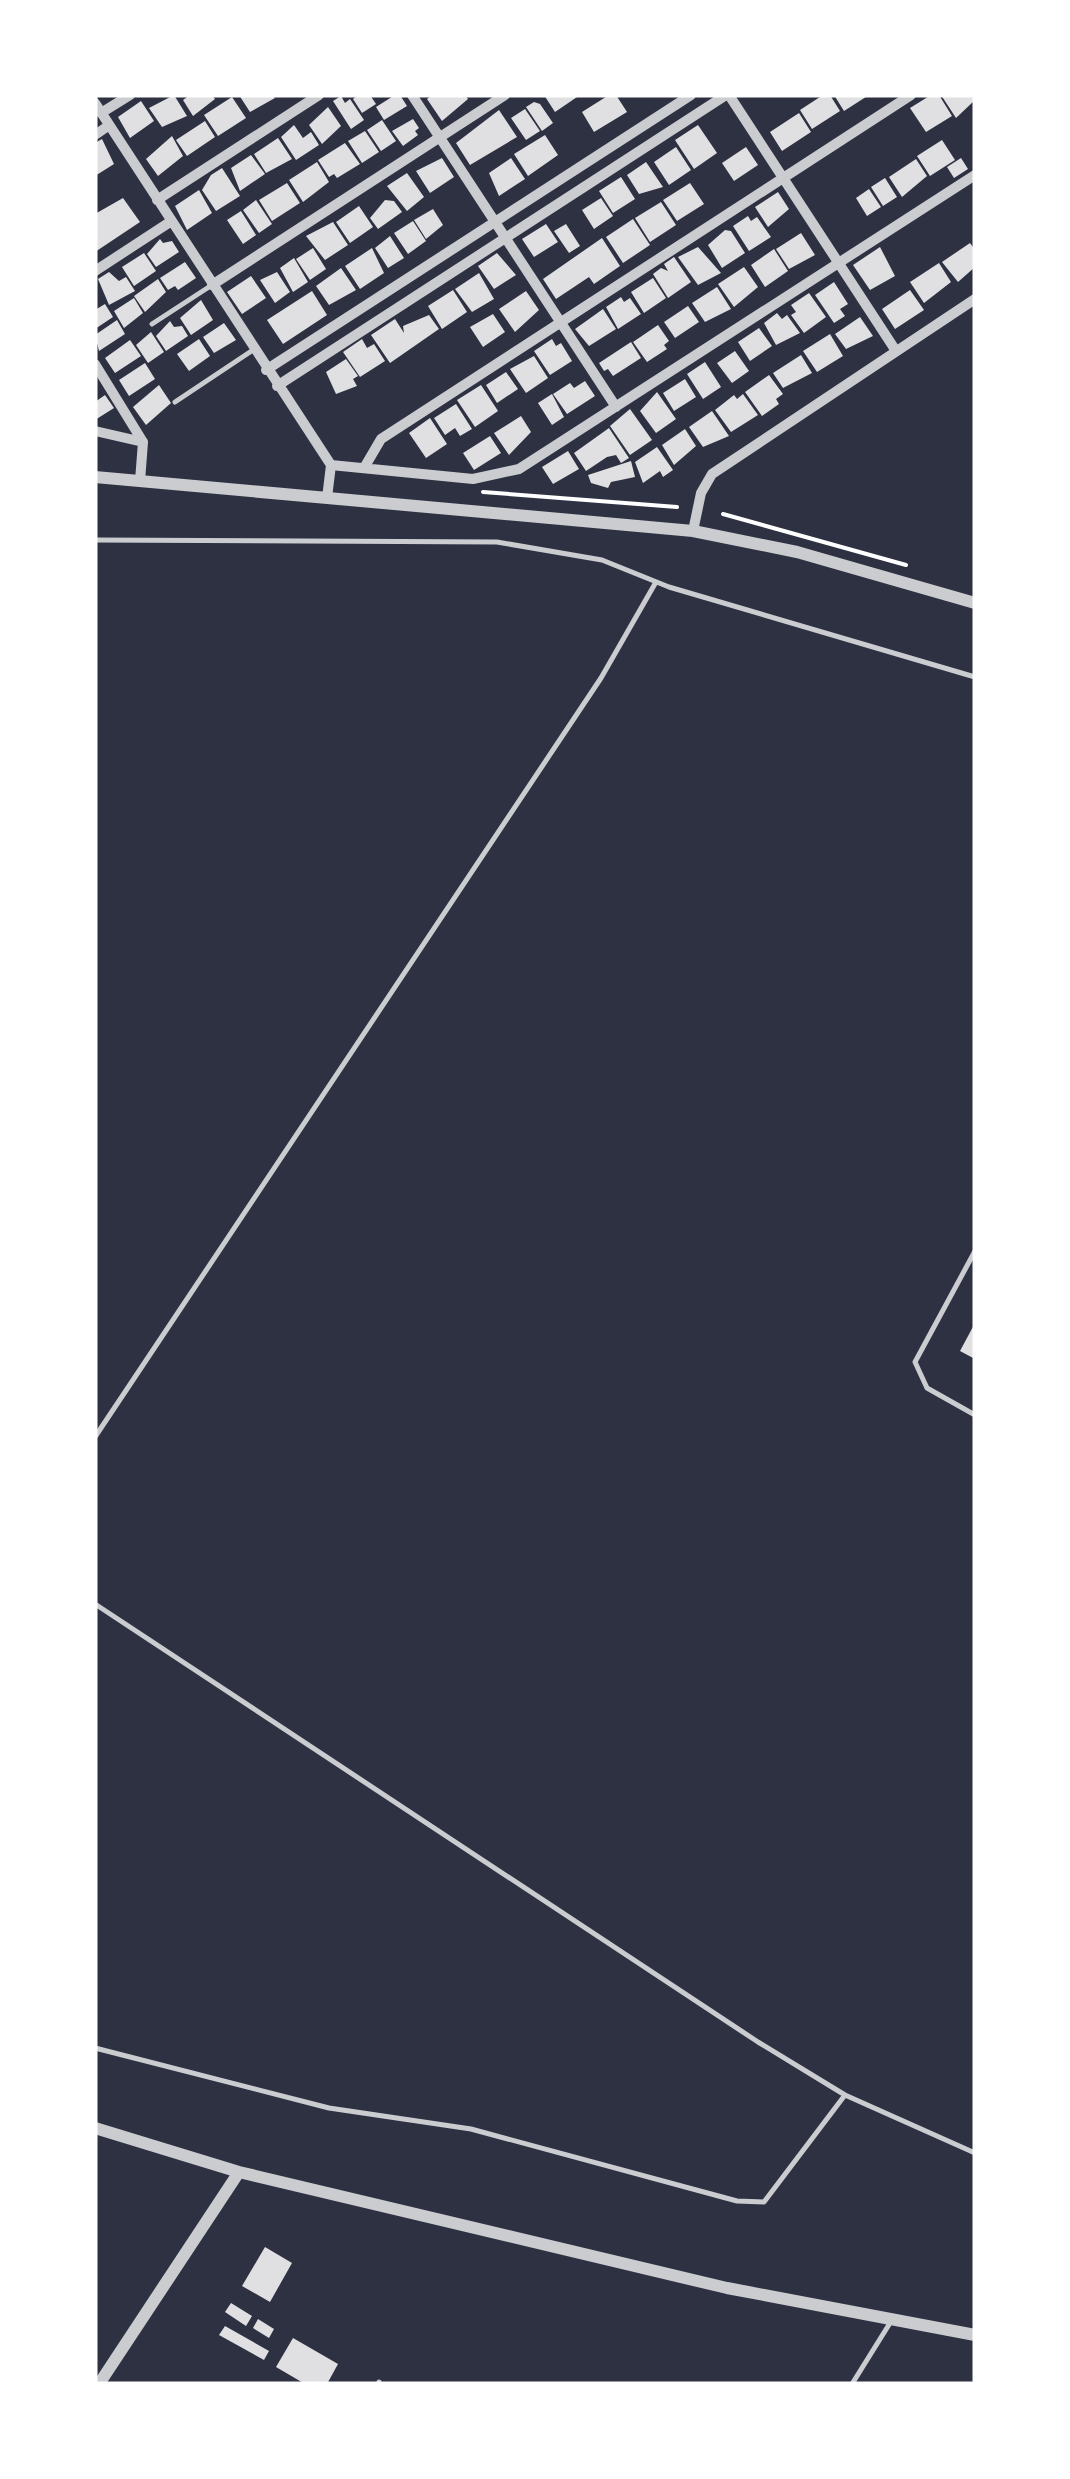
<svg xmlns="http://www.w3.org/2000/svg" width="1070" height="2479" font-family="'Golos Text',sans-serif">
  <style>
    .building { fill: #e0e0e3 }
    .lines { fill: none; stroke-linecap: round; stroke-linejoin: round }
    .path { stroke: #fff; stroke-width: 4 }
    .service { stroke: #caccd0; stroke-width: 5 }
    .minor { stroke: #caccd0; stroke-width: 10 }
    .tertiary { stroke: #caccd0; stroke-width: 12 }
  </style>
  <rect width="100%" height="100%" fill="#2d3142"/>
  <path class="building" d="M174,95L187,116L162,127L149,108Z
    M190,95H212L215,99L193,116L183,100Z
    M239,95H272L275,98L250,112Z
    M358,95H370L376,104L362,113L353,99Z
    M395,95H400L407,106L384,120L376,107Z
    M432,95H465L468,99L442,121L427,99Z
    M544,95H580L555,112Z
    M609,95H616L627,112L594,132L582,112Z
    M823,95H830L840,111L812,129L800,110Z
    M834,95H869L844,111Z
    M931,95H939L952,116L926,132L910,108Z
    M941,95H975V100L956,118Z
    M341,96L345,103L350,99L364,120L351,129L333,101Z
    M232,97L246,118L218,136L204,115Z
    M141,101L154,121L130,138L118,117Z
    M534,102L540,104L553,123L542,131L526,107Z
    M328,107L341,126L322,144L309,125Z
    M525,109L540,131L526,140L511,118Z
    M499,110L517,137L470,165L456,143Z
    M799,113L811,132L782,151L770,132Z
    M413,119L419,128L415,131L418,135L403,146L392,131Z
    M382,120L396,141L381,151L367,130Z
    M205,121L215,137L187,156L176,140Z
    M294,125L303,138L311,132L319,145L296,160L281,137Z
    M698,125L717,153L694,169L675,140Z
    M365,131L379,152L362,163L348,141Z
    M545,135L558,155L528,176L514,154Z
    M172,136L183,156L158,176L146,159Z
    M278,138L292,159L266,173L254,154Z
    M102,139L114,164L95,176V143Z
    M942,140L955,160L930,176L917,156Z
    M345,143L360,164L337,178L334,174L329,177L318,160Z
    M676,147L691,170L669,185L654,162Z
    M746,147L758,165L734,181L722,163Z
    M251,155L265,174L240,191L231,168Z
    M442,158L454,177L430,193L416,171Z
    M511,158L525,179L499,196L489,173Z
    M961,158L968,169L954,178L947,167Z
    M916,159L927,176L902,197L889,177Z
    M317,162L329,182L303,202L289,180Z
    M646,162L663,187L639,194L627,175Z
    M222,168L240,196L216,211L202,190L211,175Z
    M407,173L424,197L407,211L387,186Z
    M621,177L635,199L613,213L599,191Z
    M885,178L897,197L883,206L871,187Z
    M287,183L300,203L272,221L259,200Z
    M690,183L704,204L677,221L663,200Z
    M869,189L881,207L867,216L856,198Z
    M199,190L212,213L187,230L175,206Z
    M778,192L789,209L768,227L755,207Z
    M123,198L140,222L95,252V214Z
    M601,198L613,216L594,229L582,210Z
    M256,200L272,224L259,233L243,210Z
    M385,200L394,201L402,212L378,229L370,218Z
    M661,202L676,225L650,242L635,218Z
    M359,206L373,227L350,243L336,222Z
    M433,209L443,225L426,239L414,220Z
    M241,211L256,235L243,244L227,220Z
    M748,216L751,221L757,217L771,237L749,251L733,226Z
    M633,219L650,245L623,263L606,237Z
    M413,221L426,241L408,254L394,233Z
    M333,222L348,245L325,260L306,236Z
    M546,224L558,242L534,257L522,239Z
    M566,224L580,246L569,253L554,231Z
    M725,230L731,231L745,253L722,268L708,245Z
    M801,233L815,255L789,269L776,249Z
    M390,236L404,258L388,268L375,248Z
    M602,238L620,266L594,284L589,277L556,299L543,279Z
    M160,239L163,243L172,241L179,252L156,267L147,254Z
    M970,243L975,250V267L958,282L942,262Z
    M698,247L721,273L698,285L678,257Z
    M880,247L895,276L870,290L853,265Z
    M313,248L326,269L310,280L296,259Z
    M372,248L384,273L360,289L345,266Z
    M774,249L788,271L765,287L751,265Z
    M144,253L156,271L134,286L122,267Z
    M497,253L516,275L494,289L478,266Z
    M674,257L691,282L668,298L653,274L661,268L668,271L664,264Z
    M294,258L308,282L293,292L280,268Z
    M185,262L196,278L178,290L175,286L168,290L160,278Z
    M939,263L951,282L924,303L910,282Z
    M744,267L758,287L734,307L718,284Z
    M341,268L356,290L329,305L316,286Z
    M109,272L119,281L126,277L135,291L109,305L98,279Z
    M277,272L290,292L275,303L260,280Z
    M479,273L494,299L472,312L455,289Z
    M251,276L266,298L242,314L227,292Z
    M653,278L666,298L644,313L631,292Z
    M158,279L166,292L145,312L134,296Z
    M834,282L848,304L840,309L845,316L834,323L815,295Z
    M717,287L731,309L705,322L692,303Z
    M453,290L467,312L442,329L428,306Z
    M910,290L924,310L895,329L882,309Z
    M312,291L327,315L283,344L267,320Z
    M526,291L539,310L515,332L499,309Z
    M809,293L826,317L804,333L791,315L796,312L791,305Z
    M621,297L624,302L630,298L641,314L618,329L606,307Z
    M134,298L143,313L124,328L114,311Z
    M201,300L213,320L191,335L180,318Z
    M105,304L113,317L95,329V310Z
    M688,306L699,322L675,338L664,322Z
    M603,309L616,329L589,346L575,329Z
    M777,313L782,319L787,315L800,333L776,345L764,323Z
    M493,314L505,332L483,347L470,327Z
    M429,315L439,329L390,363L371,335L395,319L404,333L403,326Z
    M860,317L873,336L846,349L835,334Z
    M117,320L125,334L99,351L95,335Z
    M170,321L174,327L182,326L188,336L166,351L156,336Z
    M224,323L236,340L214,353L203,337Z
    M658,325L669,341L664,345L667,349L647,362L633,342Z
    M759,328L772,346L750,361L738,342Z
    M151,332L164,352L148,363L136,345Z
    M830,334L843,356L817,372L803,351Z
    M199,339L210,356L189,371L177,354Z
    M362,339L367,348L374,344L385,361L360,377L343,352Z
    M552,339L556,346L561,343L572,361L550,375L534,351Z
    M130,340L141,356L115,373L105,358Z
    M631,342L641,358L613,376L608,369L604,371L599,363Z
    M735,351L749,371L732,383L717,363Z
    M801,355L812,373L783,388L773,373Z
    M534,356L548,378L526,393L510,369Z
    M346,359L358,376L353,379L357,386L336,394L326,372Z
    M705,362L721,387L703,399L687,374Z
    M145,363L155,379L129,396L119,380Z
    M506,372L518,389L497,403L486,385Z
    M769,375L783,394L776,399L779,404L762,416L745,392Z
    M685,379L696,397L674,411L663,393Z
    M585,381L595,396L567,414L553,394L570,383L574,388Z
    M159,385L171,403L146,425L133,407Z
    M481,385L498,411L475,427L457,400Z
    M657,392L676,419L656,433L640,411Z
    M552,394L564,417L552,425L538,403Z
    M743,394L758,415L731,432L715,410L734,395L737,399Z
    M105,395L114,408L95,420V402Z
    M456,404L472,429L460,436L455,428L445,435L434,418Z
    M630,409L652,440L630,455L610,426Z
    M712,411L729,436L703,447L689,427Z
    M521,416L531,432L509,455L494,433Z
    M430,418L447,444L426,458L409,433Z
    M609,428L629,458L621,463L616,455L607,457L586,471L574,453Z
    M685,429L696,446L674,465L662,445Z
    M490,436L501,453L474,470L463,453Z
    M657,447L673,470L663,477L660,471L643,483L635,462Z
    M568,451L579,469L553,484L542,467Z
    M631,461L635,477L611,482L608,488L591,483L588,475Z
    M975,1323V1359L960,1351Z
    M265,2247L292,2263L270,2302L242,2286Z
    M231,2303L252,2316L246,2326L225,2312Z
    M258,2319L274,2329L269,2338L253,2328Z
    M225,2326L269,2351L264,2360L219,2335Z
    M293,2338L338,2364L327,2384H305L276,2367Z"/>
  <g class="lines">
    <path class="path" d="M483,492L677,507
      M723,514L906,565"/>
    <path class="service" d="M152,324L212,285
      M175,402L253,350
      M95,540L497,542L602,560L669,587L975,677
      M975,1251L915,1362L927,1388L975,1415
      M95,1437L601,678L656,582
      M95,1604L758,2042L845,2095L975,2153
      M95,2048L329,2108L471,2129L737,2201L764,2202L845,2095
      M378,2384L379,2382
      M852,2384L890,2323"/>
    <path class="minor" d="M412,95L616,407
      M729,95L896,351
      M95,103L331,465L327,498
      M101,113L130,95
      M95,135L108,126
      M157,200L319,95
      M95,271L170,222
      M212,285L505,95
      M95,364L143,442
      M266,370L691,95
      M277,386L726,95
      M95,431L143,442L140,481
      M331,465L473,479L519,469L975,175
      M364,468L381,439L911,95
      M693,531L701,493L712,474L975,299"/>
    <path class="tertiary" d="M95,477L693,531L797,552L975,603
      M95,2128L239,2172L727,2288L975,2335
      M99,2384L239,2172"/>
  </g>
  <rect width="1070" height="2479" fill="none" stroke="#ffffff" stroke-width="195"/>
</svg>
